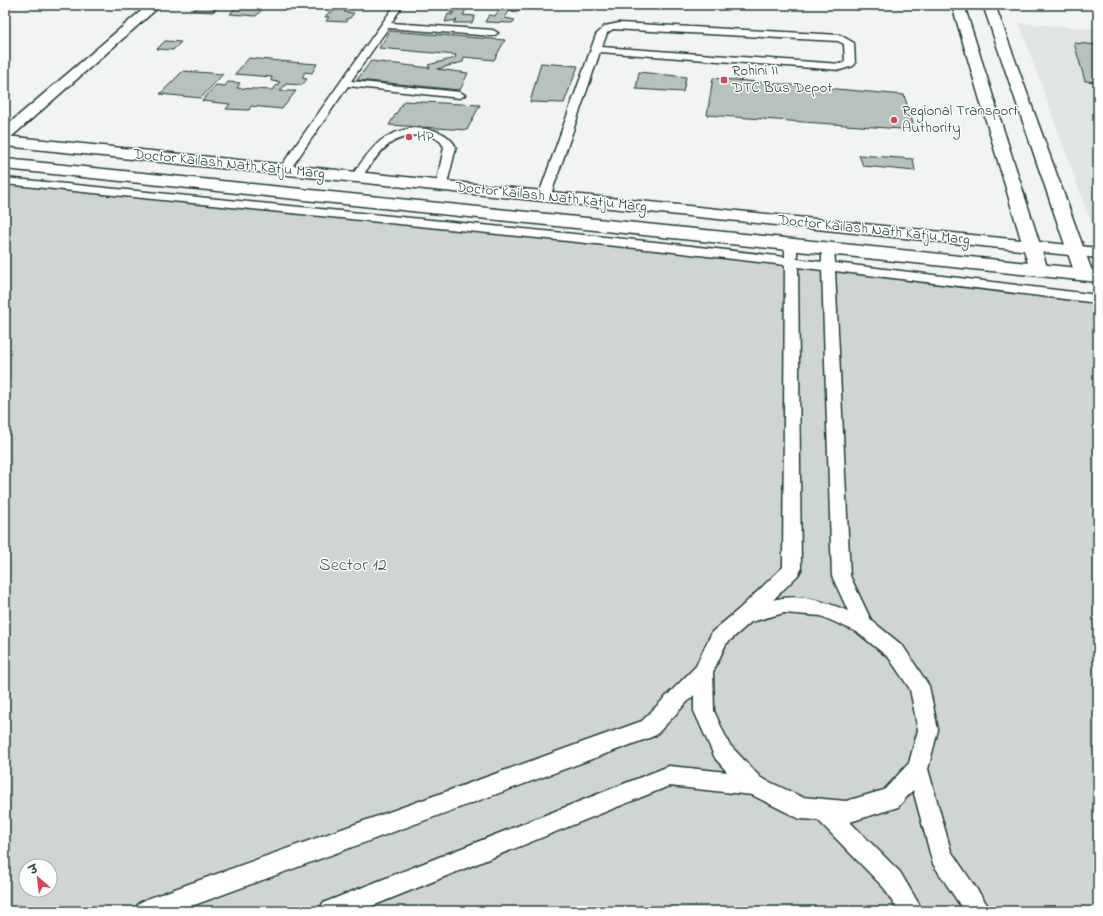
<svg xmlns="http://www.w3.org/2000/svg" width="1103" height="916" font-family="'Indie Flower','Playpen Sans Deva',sans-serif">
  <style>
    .built { fill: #e0e4e3 }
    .green { fill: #ced5d3; stroke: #768984; fill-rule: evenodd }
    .building { fill: #b7c1bd; stroke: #1f3d34 }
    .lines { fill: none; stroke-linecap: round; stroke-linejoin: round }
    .service-casing { stroke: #1f3d34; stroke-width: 3 }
    .minor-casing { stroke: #1f3d34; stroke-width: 3 }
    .tertiary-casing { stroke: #1f3d34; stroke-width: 3 }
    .primary-casing { stroke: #1f3d34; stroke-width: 3 }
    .service { fill: #fff; fill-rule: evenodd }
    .minor { fill: #fff; fill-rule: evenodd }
    .tertiary { fill: #fff; fill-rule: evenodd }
    .primary { fill: #fff; fill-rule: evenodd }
    .poi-dot { fill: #d1495b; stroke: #fff; stroke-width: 1.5 }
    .labels { text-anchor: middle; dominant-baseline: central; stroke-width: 3; stroke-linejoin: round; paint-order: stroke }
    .far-poi-label { font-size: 15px; fill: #1f3d34; stroke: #fff; text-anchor: start }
    .far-street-label { font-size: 15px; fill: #1f3d34; stroke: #fff }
    .park-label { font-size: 18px; fill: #425b54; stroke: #fff }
  </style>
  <rect width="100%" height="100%" fill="#f2f3f3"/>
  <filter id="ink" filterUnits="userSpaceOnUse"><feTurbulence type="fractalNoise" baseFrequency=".025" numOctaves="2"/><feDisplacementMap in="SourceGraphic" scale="8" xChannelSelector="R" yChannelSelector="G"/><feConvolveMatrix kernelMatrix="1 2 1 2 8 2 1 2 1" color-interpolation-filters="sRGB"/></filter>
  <g filter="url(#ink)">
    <path class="built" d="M1019,23L1098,29V228H1093Z"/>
    <path class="green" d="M5,182L1098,297V911H5ZM26,866H50V890H26Z"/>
    <path class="building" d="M199,5H221L213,12L193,11Z
      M238,5H266L256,16L230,14Z
      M335,5H361L356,9L348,8L344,12L354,13L350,18L346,19L347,22L326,21L329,17H325L329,12H333L338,7L334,6Z
      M455,5H481L480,9L467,8L463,15L475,16L472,23H454L457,20L445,22L448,14L452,15L454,12L450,13L452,8L456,9L458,6H454Z
      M495,5H512L520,6L518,12L509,11L505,18L515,20L512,23L485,22L489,15L495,16L500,8H493Z
      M390,31L505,40L494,60L464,57L463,62L437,69L468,73L460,90L357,80L371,61L430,68L428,65L455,58L456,55L379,48Z
      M165,41L181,42L173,50L157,49Z
      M1074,43L1098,45V82L1085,81Z
      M249,58L290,62L317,64L312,73L305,72L302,78L307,79L302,85L286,84L280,91H296L282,109L251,106L249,110L226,109L230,104L202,101L216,85L225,86L228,82L240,83L237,88L272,90L280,82L271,81L272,77L235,74Z
      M541,63L578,66L564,103L530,102Z
      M183,71L223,74L201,98L160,94Z
      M639,72L686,77L683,92L636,89Z
      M713,78L904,95L915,130L707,115Z
      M404,101L480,105L467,130L389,125Z
      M859,155L913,159L915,171L863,166Z"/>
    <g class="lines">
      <g class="service-casing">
        <path id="service" d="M395,5H403L391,23L493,30L498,33L493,36L388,28L351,81L460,92L465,95L460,98L348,86L289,171H281L279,169Z
          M619,23L840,35L854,43L855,64L853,66L840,70L600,52L550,197L548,200H540L538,197L596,35L605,26ZM613,29L838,41L844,44L845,62L840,64L602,47L607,33Z
          M414,128C431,129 446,130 456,147L446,188H438L436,186L444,147C440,139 433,135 424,135C388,134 379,154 360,179H352L350,177L352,175C372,149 379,133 414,128Z
          M5,178L665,243L785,257V244L787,241H795L797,244V259L822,262V248L824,245H832L834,248L835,263L1098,295V303L835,271L850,576L871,620L903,646L929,686L938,730L928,769L951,851L986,903L990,911H964L933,864L913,790L898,807L850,822L900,872L923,911H898L884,888L818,820L800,819L752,795L669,786L360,911H319L323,903L669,766L727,772L715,758L694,711V695L656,735L649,738L178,911H135L139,903L147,899L642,721L696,666L712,632L738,610L783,567L785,265L665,251L5,184ZM798,267L822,270L832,576L848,611C824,601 798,593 773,600L798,575L801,570ZM784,613L821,616L857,632L889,658L910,689L918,730L909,763L884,790L846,801L802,797L761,778L729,744L714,711L713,672L726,644L751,622Z"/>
      </g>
      <g class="minor-casing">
        <path id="minor" d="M148,5H161L10,138L5,140V127Z"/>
      </g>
      <g class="tertiary-casing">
        <path id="tertiary" d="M952,5H964L1048,270L1045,274L1039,276L1033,274L1030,270Z
          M983,5H995L1093,274L1090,278L1084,280L1078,278L1075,274Z"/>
      </g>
      <g class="primary-casing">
        <path id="primary" d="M5,136L1098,248V258L5,146Z
          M5,159L1098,270V282L5,169Z"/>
      </g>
      <use href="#service" class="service"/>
      <use href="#minor" class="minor"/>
      <use href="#tertiary" class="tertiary"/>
      <use href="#primary" class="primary"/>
    </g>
  </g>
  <g class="poi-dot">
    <rect x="720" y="76" width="8" height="8" rx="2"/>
    <circle cx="894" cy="120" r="4"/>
    <circle cx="409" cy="137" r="4"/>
  </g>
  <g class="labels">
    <g class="far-poi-label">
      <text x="732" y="71">Rohini II<tspan x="732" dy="17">DTC Bus Depot</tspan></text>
      <text x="902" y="111">Regional Transport<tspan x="902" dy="17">Authority</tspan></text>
      <text x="417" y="137">HP</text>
    </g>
    <g class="far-street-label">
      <text transform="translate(229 164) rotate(6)">Doctor Kailash Nath Katju Marg</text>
      <text transform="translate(551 197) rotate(6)">Doctor Kailash Nath Katju Marg</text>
      <text transform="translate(874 230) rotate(6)">Doctor Kailash Nath Katju Marg</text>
    </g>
    <g class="park-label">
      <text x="353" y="566">Sector 12</text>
    </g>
  </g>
  <rect width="1103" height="916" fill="none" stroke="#fff" stroke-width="20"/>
  <rect x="10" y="10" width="1083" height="896" fill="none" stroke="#1f3d34" stroke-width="1.5" filter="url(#ink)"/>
  <g transform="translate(38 878) rotate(332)"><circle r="19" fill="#ffffff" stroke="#a5b1ae"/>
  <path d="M0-3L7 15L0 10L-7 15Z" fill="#d1495b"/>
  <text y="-6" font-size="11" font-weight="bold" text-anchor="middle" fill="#1f3d34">उ</text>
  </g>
</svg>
